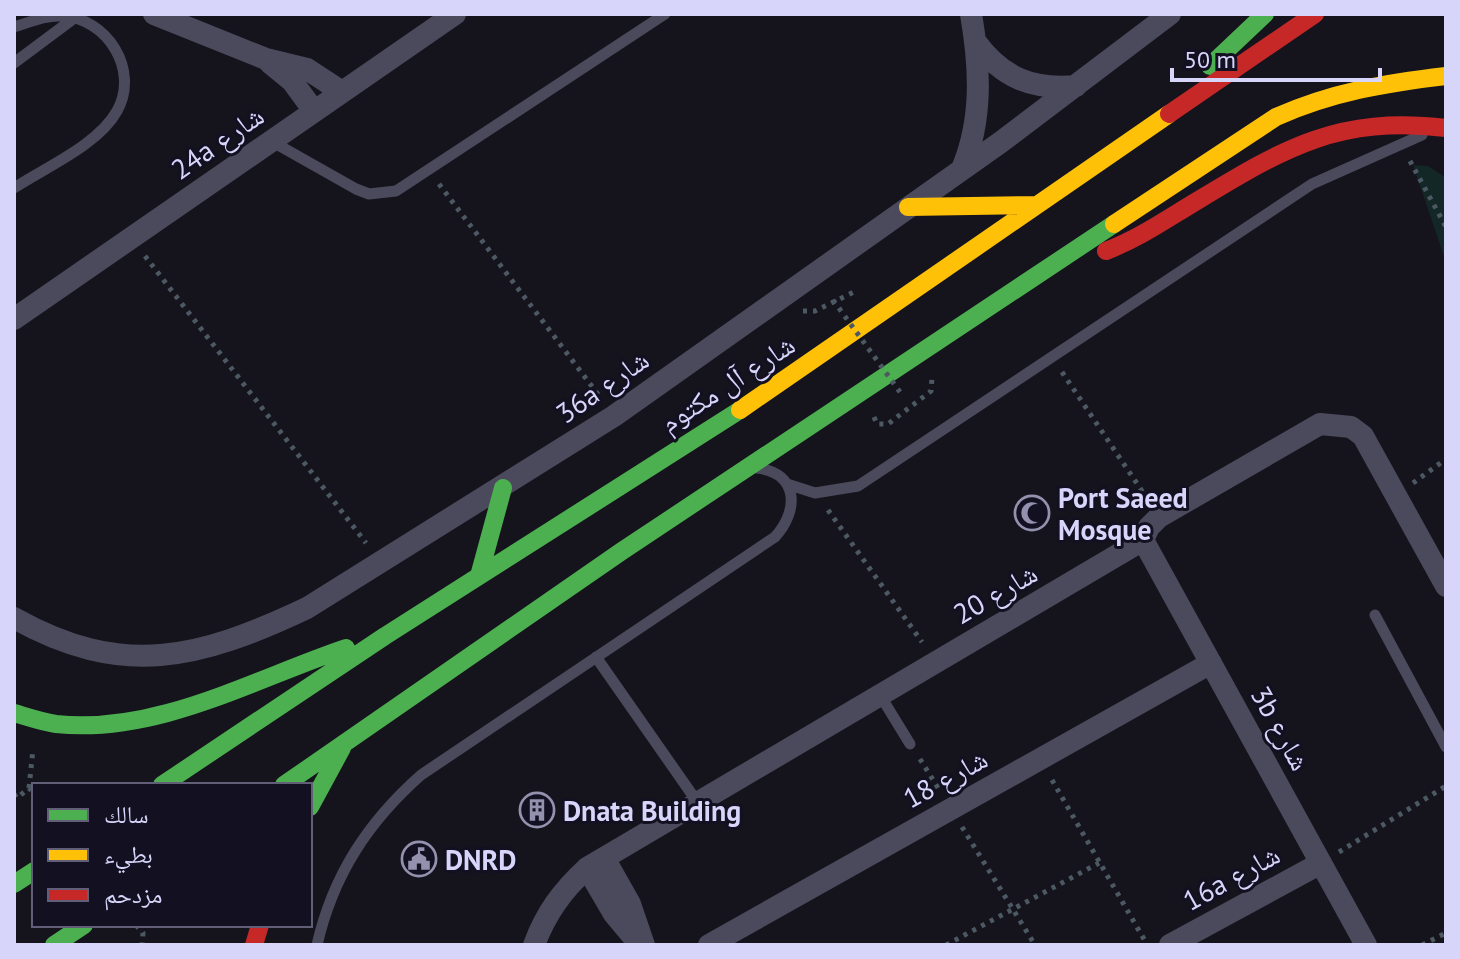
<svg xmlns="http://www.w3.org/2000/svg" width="1460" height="959" font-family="'PT Sans','Noto Naskh Arabic',sans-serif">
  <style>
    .green { fill: #142727 }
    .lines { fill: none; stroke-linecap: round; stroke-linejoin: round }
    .path { stroke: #4c5963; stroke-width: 5; stroke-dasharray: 4 6; stroke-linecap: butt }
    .lane { stroke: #4b4a5c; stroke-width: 11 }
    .street { stroke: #4b4a5c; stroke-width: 22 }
    .fast { stroke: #4caf50; stroke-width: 18 }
    .slow { stroke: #ffc107; stroke-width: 18 }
    .jam { stroke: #c62828; stroke-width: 18 }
    .path-bridge { stroke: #4c5963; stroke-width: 5; stroke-dasharray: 4 6; stroke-linecap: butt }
    .labels { text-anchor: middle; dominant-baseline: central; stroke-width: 6; stroke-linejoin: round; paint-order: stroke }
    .street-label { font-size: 28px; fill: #d7d5fa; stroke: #121021 }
    .poi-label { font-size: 28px; font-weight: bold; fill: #d7d5fa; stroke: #121021; text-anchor: start }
  </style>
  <rect width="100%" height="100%" fill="#15141d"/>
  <path class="green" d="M1413,165L1428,166L1446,178V262Z"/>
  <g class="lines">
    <path class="path" d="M1410,161L1446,227
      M439,184L600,397
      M145,256L366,543
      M803,311H815L856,291
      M1062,372L1148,500
      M874,417L877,424H888L931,391L932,378
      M1413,483L1446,459
      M828,510L922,642
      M920,759L940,791
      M1052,780L1145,941
      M29,788L33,749
      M14,794L17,798L29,788L34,794
      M962,827L1035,945
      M1339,852L1446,786
      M136,925L143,933L142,945
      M946,945L1099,863
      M1422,945L1446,933"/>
    <path class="lane" d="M14,27C30,22 46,15 62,16C107,18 140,70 117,111C98,145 46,167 14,188
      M14,63L77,16
      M271,141L356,189L369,194L396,191L665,14
      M787,484L815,493L858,486L1312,184L1422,135
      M1375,615L1446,747
      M596,657L698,803
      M880,695L910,744
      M317,945C333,875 368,822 421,775L775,537C799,511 799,473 757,468"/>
    <path class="street" d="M154,14L266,59L307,69L342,92
      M975,41C1002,78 1032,90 1076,86
      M270,63L292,81L314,111
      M962,169C983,119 980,67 971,14
      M14,319L455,14
      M1143,540L1366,945
      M14,618C123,679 199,659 307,608L614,416L1001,142L1170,14
      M604,858L630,904L644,945
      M587,868L614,914L640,945
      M534,945C546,913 562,891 587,868L1143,540L1149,527L1159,517L1320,424L1351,427L1363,436L1446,586
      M709,945L1211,663
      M1170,945L1321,863"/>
    <path class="fast" d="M1210,66L1265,14
      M479,576L503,488
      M14,713C28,717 42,722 56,724C156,735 254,679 346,648
      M162,785L385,636L740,410
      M284,785L622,551L1114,224
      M310,807L342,748
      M14,884L34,871
      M54,945L84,925"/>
    <path class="slow" d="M908,207L1036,205
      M1114,224L1276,117C1332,92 1386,83 1446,76
      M740,410L1169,114"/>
    <path class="jam" d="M1169,114L1315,14
      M1106,251C1135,240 1161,223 1187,207C1280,151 1333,115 1446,128
      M254,945L260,925"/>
    <path class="path-bridge" d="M833,300L900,392"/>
  </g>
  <defs>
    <g id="mosque-ring" transform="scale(1.8)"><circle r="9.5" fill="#121021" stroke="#9391ad" stroke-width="1.5"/><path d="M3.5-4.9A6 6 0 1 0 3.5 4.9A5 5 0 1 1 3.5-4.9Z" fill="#9391ad"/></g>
    <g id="building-ring" transform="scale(1.8)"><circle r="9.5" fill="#121021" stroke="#9391ad" stroke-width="1.5"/><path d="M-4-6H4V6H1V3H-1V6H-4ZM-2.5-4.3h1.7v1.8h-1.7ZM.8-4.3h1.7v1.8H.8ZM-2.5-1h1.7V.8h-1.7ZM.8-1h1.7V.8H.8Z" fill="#9391ad"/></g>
    <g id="civic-ring" transform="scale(1.8)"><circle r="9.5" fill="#121021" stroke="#9391ad" stroke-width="1.5"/><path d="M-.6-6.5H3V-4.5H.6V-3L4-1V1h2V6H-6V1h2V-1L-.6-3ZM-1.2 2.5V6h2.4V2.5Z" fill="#9391ad"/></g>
  </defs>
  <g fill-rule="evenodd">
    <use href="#mosque-ring" x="1032" y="513"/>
    <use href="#building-ring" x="537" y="810"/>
    <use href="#civic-ring" x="419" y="859"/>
  </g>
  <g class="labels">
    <g class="street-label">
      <text transform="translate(217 142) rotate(-35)">24a شارع</text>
      <text transform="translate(727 383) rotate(-33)">شارع آل مكتوم</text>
      <text transform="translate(602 386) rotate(-35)">36a شارع</text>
      <text transform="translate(995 593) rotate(-30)">شارع 20</text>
      <text transform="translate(1281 728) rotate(61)">3b شارع</text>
      <text transform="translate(945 778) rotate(-29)">شارع 18</text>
      <text transform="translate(1231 877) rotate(-29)">16a شارع</text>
    </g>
    <g class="poi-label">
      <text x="1058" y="497">Port Saeed<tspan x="1058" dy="32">Mosque</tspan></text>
      <text x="563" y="810">Dnata Building</text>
      <text x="445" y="859">DNRD</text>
    </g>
  </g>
  <rect width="1460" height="959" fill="none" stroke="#d7d5fa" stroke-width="32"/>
  <rect x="32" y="783" width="280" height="144" fill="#121021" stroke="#615f78" stroke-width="2"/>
  <rect x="48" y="809" width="40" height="12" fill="#4caf50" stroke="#615f78" stroke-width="2"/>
  <text x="104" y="823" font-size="24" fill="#d7d5fa">سالك</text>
  <rect x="48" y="849" width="40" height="12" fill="#ffc107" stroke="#615f78" stroke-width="2"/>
  <text x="104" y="863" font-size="24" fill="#d7d5fa">بطيء</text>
  <rect x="48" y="889" width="40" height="12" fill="#c62828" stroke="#615f78" stroke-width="2"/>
  <text x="104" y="903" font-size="24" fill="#d7d5fa">مزدحم</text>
  <path d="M1172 68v12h208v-12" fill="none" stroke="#d7d5fa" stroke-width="4"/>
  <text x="1184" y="68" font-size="24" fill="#d7d5fa" stroke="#121021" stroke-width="6" paint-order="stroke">50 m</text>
</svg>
